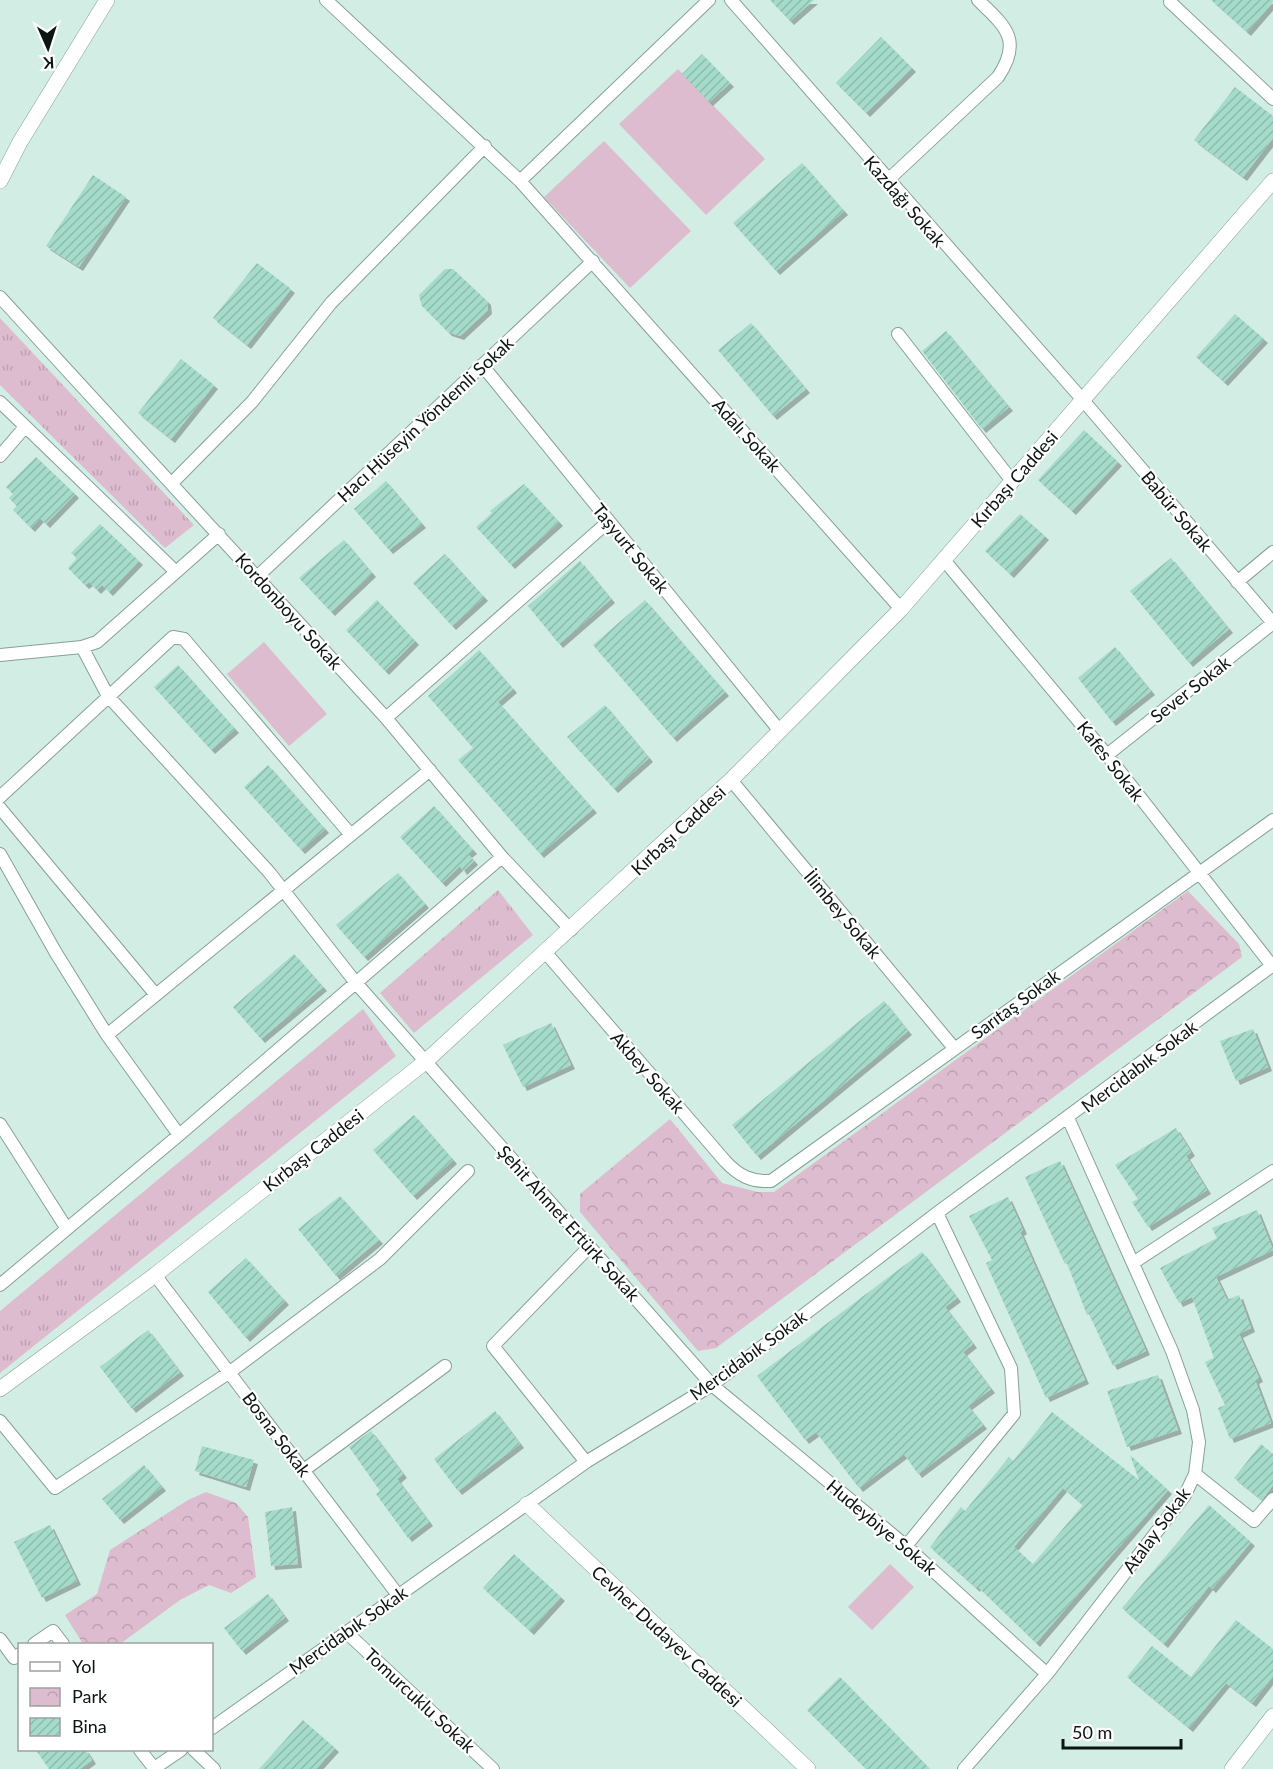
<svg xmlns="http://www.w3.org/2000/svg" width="1273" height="1769" font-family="Lato,sans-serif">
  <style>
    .grass { fill: url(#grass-tufts) }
    .park { fill: url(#park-crowns) }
    .pitch { fill: #debccf }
    .building { fill: url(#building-hatch); fill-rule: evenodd; filter: url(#shadow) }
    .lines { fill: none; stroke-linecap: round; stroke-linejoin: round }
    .minor-casing { stroke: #87a097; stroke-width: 14 }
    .tertiary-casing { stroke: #87a097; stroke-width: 16 }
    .minor { stroke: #fff; stroke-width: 12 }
    .tertiary { stroke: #fff; stroke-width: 15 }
    .labels { text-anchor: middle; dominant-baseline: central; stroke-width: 4.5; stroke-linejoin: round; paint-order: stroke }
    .street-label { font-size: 18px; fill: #0b1512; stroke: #fff }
  </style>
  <defs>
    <pattern id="grass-tufts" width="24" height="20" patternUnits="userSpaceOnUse" patternTransform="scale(1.5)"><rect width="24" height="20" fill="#debccf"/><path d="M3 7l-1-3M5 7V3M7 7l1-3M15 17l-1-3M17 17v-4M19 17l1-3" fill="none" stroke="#bda1b1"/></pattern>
    <pattern id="park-crowns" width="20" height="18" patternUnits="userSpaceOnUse" patternTransform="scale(1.5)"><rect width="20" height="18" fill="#debccf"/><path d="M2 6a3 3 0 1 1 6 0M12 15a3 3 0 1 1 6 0" fill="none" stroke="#bda1b1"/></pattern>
    <pattern id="building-hatch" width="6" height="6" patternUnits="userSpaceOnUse" patternTransform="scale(1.5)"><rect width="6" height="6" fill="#a5dbca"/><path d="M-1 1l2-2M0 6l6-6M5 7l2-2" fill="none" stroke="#8dbbac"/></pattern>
    <filter id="shadow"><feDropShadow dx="4" dy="4" stdDeviation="0" flood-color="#0004"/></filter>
  </defs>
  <rect width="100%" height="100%" fill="#d2ede3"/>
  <path class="grass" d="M0,318L194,525L165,548L0,385Z
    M498,890L533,935L414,1033L380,993Z
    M363,1009L396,1056L0,1373V1311Z"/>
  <path class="park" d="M1188,891L1239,944L1242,957L716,1348L698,1351L580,1212V1194L670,1119L722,1183L758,1192H774Z
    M206,1492L236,1503L248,1517L256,1577L231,1593L209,1585L180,1600L120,1644H83L65,1615L97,1594L110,1550L188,1500Z"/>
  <path class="pitch" d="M678,69L765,159L706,215L619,124Z
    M604,141L691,231L630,288L544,197Z
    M264,642L327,714L289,746L227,674Z
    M890,1564L914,1587L872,1630L848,1607Z"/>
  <path class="building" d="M770,0H814L790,21Z
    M1211,0H1273V2L1247,32Z
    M881,37L912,68L866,113L836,83Z
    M702,54L730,83L709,102L682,74Z
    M1235,87L1273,116V138L1243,177L1194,140Z
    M802,163L844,211L776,271L733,223Z
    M93,175L126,197L79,267L46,246Z
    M257,263L291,289L247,345L213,318Z
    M445,269H453L487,301L488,310L460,336L448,332L422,306L419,295Z
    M1235,314L1264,339L1224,382L1196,357Z
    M751,323L806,389L773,416L718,350Z
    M946,331L1009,407L982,429L922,351Z
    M181,359L214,385L171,439L138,413Z
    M1084,430L1118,462L1072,511L1038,480Z
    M36,457L75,494L46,524L40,518L31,528L13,510L17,506L9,498L13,494L6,487Z
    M386,481L422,524L389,550L354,509Z
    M524,484L559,522L511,565L476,527L492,513L490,511Z
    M1020,514L1045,536L1010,574L985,551Z
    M100,524L139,561L109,592L102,585L97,590L89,582L85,585L68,568L77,558L71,553Z
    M344,540L372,573L331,612L299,578Z
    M445,554L484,597L452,626L413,583Z
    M1171,558L1229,629L1189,663L1130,591Z
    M580,561L611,599L559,644L528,606Z
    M377,600L415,641L385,671L346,630Z
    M645,600L725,692L673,738L593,645Z
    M1115,647L1151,691L1112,722L1078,678Z
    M479,650L513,689L498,702L593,809L540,854L458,760L473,748L428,696Z
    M178,665L235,729L211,750L154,687Z
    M605,705L649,758L614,789L567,737Z
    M268,765L325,829L301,850L244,787Z
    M434,806L473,850L468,854L474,861L463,871L460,866L442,883L400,837Z
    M398,873L425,904L364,957L336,925Z
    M294,954L323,987L261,1039L233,1007Z
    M884,1001L908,1031L757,1156L732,1125Z
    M551,1023L571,1065L523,1087L503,1045Z
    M1253,1029L1268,1067L1236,1081L1220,1041Z
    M414,1115L453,1160L413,1196L373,1150Z
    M1176,1128L1191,1152L1186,1156L1207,1190L1148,1227L1132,1202L1138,1199L1115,1165Z
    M1060,1161L1146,1351L1113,1366L1089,1314L1087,1315L1067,1263L1065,1264L1025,1177Z
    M340,1196L379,1240L336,1276L298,1229Z
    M1008,1197L1023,1230L1020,1232L1085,1380L1046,1398L986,1263L992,1260L969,1216Z
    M1257,1210L1273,1250L1216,1277L1227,1300L1239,1295L1251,1328L1239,1334L1259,1378L1255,1380L1271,1423L1230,1439L1218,1408L1225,1405L1205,1362L1214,1358L1192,1297L1179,1303L1160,1268L1217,1238L1212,1228Z
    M922,1252L957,1298L945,1307L973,1344L963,1352L991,1389L968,1406L983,1425L918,1474L904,1454L859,1488L816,1432L805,1440L757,1376Z
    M246,1258L285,1301L246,1338L208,1292Z
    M148,1330L180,1372L132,1409L100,1367Z
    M1158,1375L1178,1430L1127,1447L1107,1391Z
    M495,1411L520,1444L458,1491L434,1459Z
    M1052,1412L1139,1480L1130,1455L1168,1490L1036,1643L977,1586L976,1588L930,1547L961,1507L965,1511L1009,1457L1013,1461ZM1063,1488L1083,1505L1033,1564L1014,1547Z
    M371,1431L403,1474L397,1479L429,1522L408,1538L376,1494L380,1491L349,1447Z
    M1261,1444L1273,1454V1485L1262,1500L1234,1478Z
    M202,1446L254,1460L246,1487L195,1471Z
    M144,1465L162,1487L120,1520L102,1499Z
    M1209,1505L1251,1542L1212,1589L1209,1586L1164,1644L1122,1608Z
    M292,1507L298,1564L271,1566L265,1512Z
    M50,1525L77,1581L42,1598L14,1542Z
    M514,1554L561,1597L530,1631L483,1588Z
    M268,1594L285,1617L242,1651L224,1628Z
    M1236,1620L1273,1649V1676L1252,1703L1226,1683L1189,1728L1127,1677L1152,1646L1191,1677Z
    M840,1677L930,1769H866L807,1710Z
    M303,1720L335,1748L316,1769H259Z
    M35,1749H85L92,1760L80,1769H49Z"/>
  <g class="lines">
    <g class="minor-casing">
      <path id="minor" d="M326,0L520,181L901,609
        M731,0L1082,399L1273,623L1107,755
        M1170,2L1273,99
        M520,181L709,0
        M887,181L998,77C1023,40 1005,26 978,0
        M0,297L386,718L502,857L571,930
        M898,334L1012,481
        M482,365L779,730
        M0,402L176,572
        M0,456L25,427
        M172,483L252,402L331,303L485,146
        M944,560L1107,755L1273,967
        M257,577L593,261
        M1237,582L1273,552
        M82,647L108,696L269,872L356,983L712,1385L906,1546L1047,1674
        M0,655L82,647L97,642L219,534
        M386,718L609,521
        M731,780L954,1048
        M0,797L173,637L184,639L351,835
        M0,808L156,995
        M0,854L56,953L107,1035L179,1135
        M546,953L725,1161C739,1176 751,1182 771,1181L1273,820
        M107,1035L430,770
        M0,1124L67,1229
        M1133,1263L1273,1171
        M155,1275L398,1595
        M0,1285L179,1135L502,857
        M0,1421L55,1488L230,1372L380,1259L468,1171
        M586,1462L493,1346L589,1247
        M304,1470L445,1366
        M1195,1474L1254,1521L1273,1499
        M906,1546L1014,1414L1011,1368L937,1213
        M346,1632L493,1769
        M0,1639L14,1658L20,1654
        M34,1644L53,1631L63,1644
        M212,1728L586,1462L712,1385L937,1213L1273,965
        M140,1750L154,1768
        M194,1750L214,1769
        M153,1769L181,1750
        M964,1769L1047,1674L1185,1495L1195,1474L1199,1442L1193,1410L1172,1351L1068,1118"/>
    </g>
    <g class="tertiary-casing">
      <path id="tertiary" d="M0,181L20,142L107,0
        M0,1389L155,1275L425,1062L731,780L901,609L1273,181
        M527,1504L808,1769
        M1232,1769L1273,1716"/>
    </g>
    <use href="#minor" class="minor"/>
    <use href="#tertiary" class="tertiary"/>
  </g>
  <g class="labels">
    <g class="street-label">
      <text transform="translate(905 201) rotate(49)">Kazdağı Sokak</text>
      <text transform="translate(425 419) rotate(-43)">Hacı Hüseyin Yöndemli Sokak</text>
      <text transform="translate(747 435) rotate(48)">Adalı Sokak</text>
      <text transform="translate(1014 479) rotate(-49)">Kırbaşı Caddesi</text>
      <text transform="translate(1177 511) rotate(50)">Babür Sokak</text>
      <text transform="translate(631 548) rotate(51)">Taşyurt Sokak</text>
      <text transform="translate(289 611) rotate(48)">Kordonboyu Sokak</text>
      <text transform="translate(1190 689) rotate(-38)">Sever Sokak</text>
      <text transform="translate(1111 761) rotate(52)">Kafes Sokak</text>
      <text transform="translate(678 830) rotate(-43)">Kırbaşı Caddesi</text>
      <text transform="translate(843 914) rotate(50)">İlimbey Sokak</text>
      <text transform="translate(1015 1004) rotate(-36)">Sarıtaş Sokak</text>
      <text transform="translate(1139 1066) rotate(-37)">Mercidabık Sokak</text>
      <text transform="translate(648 1072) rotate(49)">Akbey Sokak</text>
      <text transform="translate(313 1150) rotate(-38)">Kırbaşı Caddesi</text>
      <text transform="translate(569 1223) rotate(48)">Şehit Ahmet Ertürk Sokak</text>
      <text transform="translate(748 1355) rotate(-36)">Mercidabık Sokak</text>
      <text transform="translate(277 1434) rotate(53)">Bosna Sokak</text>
      <text transform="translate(882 1527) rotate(40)">Hudeybiye Sokak</text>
      <text transform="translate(1156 1530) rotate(-54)">Atalay Sokak</text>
      <text transform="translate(348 1630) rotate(-35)">Mercidabık Sokak</text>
      <text transform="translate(667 1636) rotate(43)">Cevher Dudayev Caddesi</text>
      <text transform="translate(420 1700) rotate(43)">Tomurcuklu Sokak</text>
    </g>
  </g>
  <rect x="18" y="1643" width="195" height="108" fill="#ffffff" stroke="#9da1a0" stroke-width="1.5"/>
  <rect x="30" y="1662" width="30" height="9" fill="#ffffff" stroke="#9da1a0" stroke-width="1.5"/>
  <text x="72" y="1673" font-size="18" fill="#0b1512">Yol</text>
  <rect x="30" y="1688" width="30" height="18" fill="url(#park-crowns)" stroke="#9da1a0" stroke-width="1.5"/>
  <text x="72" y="1703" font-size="18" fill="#0b1512">Park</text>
  <rect x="30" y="1718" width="30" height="18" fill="url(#building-hatch)" stroke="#9da1a0" stroke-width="1.5"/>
  <text x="72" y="1733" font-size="18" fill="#0b1512">Bina</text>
  <g transform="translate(48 48) rotate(177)" stroke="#ffffff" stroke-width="4.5" paint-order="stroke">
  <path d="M0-4.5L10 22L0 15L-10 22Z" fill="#0b1512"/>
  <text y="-9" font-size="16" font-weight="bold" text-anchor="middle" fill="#0b1512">K</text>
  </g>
  <path d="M1063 1739v9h118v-9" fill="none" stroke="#0b1512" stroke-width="3"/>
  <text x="1072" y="1739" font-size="18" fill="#0b1512" stroke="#ffffff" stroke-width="4.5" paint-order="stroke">50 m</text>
</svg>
